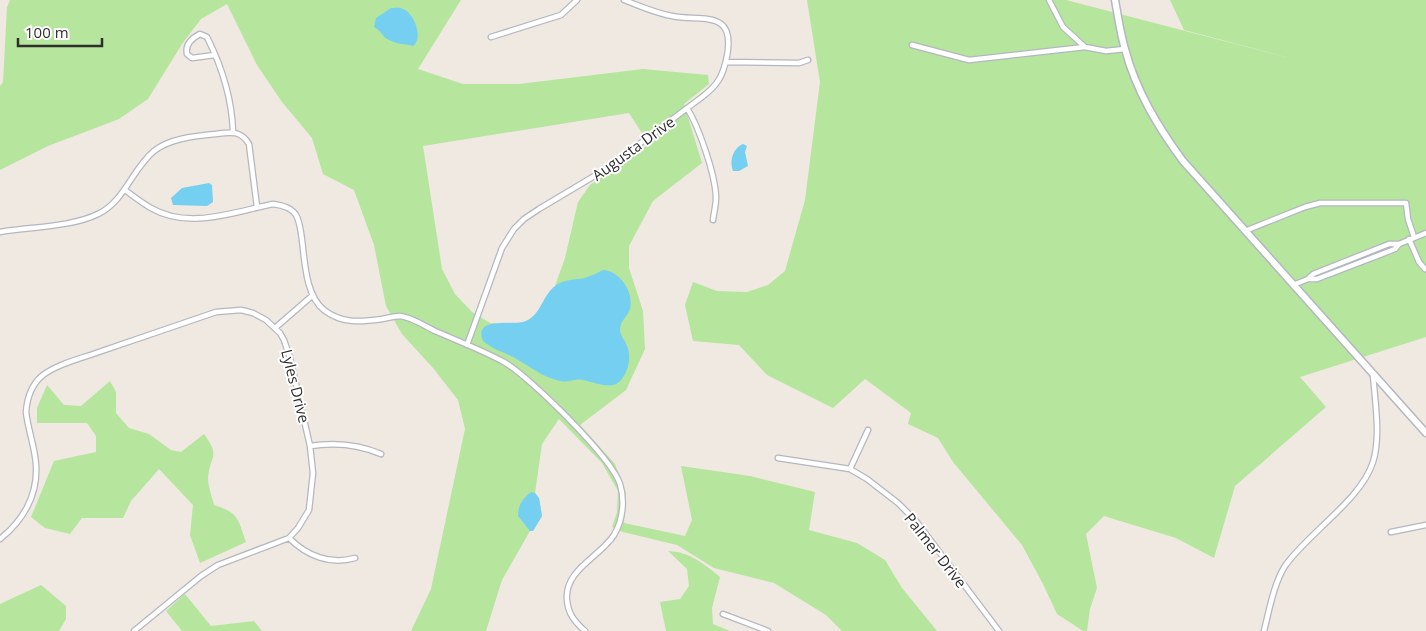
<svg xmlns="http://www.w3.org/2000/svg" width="1426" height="631" font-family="'Open Sans',sans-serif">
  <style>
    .green { fill: #b6e59e; fill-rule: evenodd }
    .water { fill: #75cff0 }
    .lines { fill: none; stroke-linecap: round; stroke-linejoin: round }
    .street-casing { stroke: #b4b7c1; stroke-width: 7 }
    .secondary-casing { stroke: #b4b7c1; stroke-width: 9 }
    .street { stroke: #fff; stroke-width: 4.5 }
    .secondary { stroke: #fff; stroke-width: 6 }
    .labels { text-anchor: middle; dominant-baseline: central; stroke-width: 4; stroke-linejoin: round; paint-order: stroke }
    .street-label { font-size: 15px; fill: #2e2e2e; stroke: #fff }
  </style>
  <rect width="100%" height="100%" fill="#efe9e1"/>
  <path class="green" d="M10,0H461L418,69L463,84H519L643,69L708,75L709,84L684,104L702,163L653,201L629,246V268L643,311L645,349L626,390L580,425L615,464L626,493L624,523L685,536L692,520L681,466L750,476L815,492L809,530L857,543L885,560L902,588L937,631H842L826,615L774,583L714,568L677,545L623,532L612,527L617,512L618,491L602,463L559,419L542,444L535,493L539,498L542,516L533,531H530L502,580L486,631H411L431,589L465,429L458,400L433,368L402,334L386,306L374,245L354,190L323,174L312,138L282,102L257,65L227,4L201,19L182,44L148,99L119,119L48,146L0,170V86L3,82L7,7ZM629,113L649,144L590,185L578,202L565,258L555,286L545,298L539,311L531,318L525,322L513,324L490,323L472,312L455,294L442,269L423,146Z
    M807,0H1066L1297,60L1184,30L1170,0H1426V337L1300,377L1326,407L1235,486L1214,558L1176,538L1104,516L1086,534L1097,588L1090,609L1087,631H1083L1057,614L1043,584L1022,545L953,462L938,438L908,424L911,413L865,379L833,408L767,375L739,345L693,341L685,305L693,282L717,291L747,292L768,285L785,271L805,200L820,82Z
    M110,381L116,392V413L129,428L149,434L171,450L181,452L204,434C221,457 210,455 208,478C208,486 212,497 214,505C239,513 238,519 246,542L200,563L190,535L193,505L159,469L131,501L123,518H82L70,534L45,528L31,517L54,461L96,452V436L87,423H37V408L47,385L64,405L81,406Z
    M668,551C688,551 706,565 720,577L712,608L713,624L730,631H666L660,602L680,599L689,586L687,569Z
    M41,585L66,606V619L59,631H0V604Z
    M185,594L211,626L254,621L262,631H182L166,611Z"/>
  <path class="water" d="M391,8C394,8 400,7 403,9C414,13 424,38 413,46C406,44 396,44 389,40C382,37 381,30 374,27L376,18Z
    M743,144L747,146L745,152L748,166L739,171H733C729,161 733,148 743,144Z
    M209,183L212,185L213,202L207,206L173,205L171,198L182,188Z
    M603,270C620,271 634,292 630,309C628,316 620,321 620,329C620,336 625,340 627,346C632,357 628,374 619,382C610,390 594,382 583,380C575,378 568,383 560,381C541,377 526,363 509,355C500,351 491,348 483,341C473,317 510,325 523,322C540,318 542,296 555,286C564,279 574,280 585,278C591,276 597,273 603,270Z
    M531,492L535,493L539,498L542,516L533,531H530L518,516C518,506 522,499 531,492Z"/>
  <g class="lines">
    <g class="street-casing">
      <path id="street" d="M1049,0L1063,27L1085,47
        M491,37L561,15L577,0
        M912,45L969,60L1085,47L1106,51L1125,49
        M215,55L192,58L187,54C185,44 192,38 200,34L207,37C222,67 232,99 233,132
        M726,62L799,63L808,60
        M687,108C699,127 715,174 716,197C716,205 714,212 713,220
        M125,190C133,196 142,203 151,208C189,230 233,212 273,204C281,205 291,207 296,215C299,220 300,227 301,233C305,257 304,294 324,310C342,324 361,322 382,319C388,318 395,316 400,316C411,317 425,326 435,331C458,341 482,350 504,362C530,377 611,457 620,484C625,500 623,520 614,535C600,557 564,570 567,600C568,614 575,622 585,631
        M1245,231L1305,207L1320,203H1406L1408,219L1414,237
        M0,232C29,227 72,227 98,214C125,201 132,169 154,151C170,138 196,136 216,134C230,132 241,130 249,144L257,207
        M1409,239L1419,262L1425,269
        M1308,279L1313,274L1389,244H1399L1426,233
        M1293,285L1308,279H1317L1395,249L1399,244
        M275,328L313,295
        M467,345L502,248L514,229L524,219L539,209L606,169L702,97C718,85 723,76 727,56C736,8 700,22 672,16C655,13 640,6 624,0
        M310,446C335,442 358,444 381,454
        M778,458L850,469L867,479L898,503L916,521L999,631
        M850,469L868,430
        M1391,532L1426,525
        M289,538C307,556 330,565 355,558
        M0,539C23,521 38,495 36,465C35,447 28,430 26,412C27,398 32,384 43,375C58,364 79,359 96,353C136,339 176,326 216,312L241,310L253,313L266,320L280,333L284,340L290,358L310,446L313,473L309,510L298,528L289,538L218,565L201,576L134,631
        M723,614L768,631
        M1264,631C1269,611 1274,583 1285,566C1308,533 1361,500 1373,462C1381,437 1375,401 1373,375"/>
    </g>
    <g class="secondary-casing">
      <path id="secondary" d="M1115,0C1118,16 1120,33 1125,49C1136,91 1158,127 1183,161L1426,433"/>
    </g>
    <use href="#street" class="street"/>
    <use href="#secondary" class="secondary"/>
  </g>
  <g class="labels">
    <g class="street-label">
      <text transform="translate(633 148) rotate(-36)">Augusta Drive</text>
      <text transform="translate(296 386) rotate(76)">Lyles Drive</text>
      <text transform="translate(936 550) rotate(52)">Palmer Drive</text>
    </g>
  </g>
  <path d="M18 38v8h84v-8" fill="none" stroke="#2e2e2e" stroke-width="2.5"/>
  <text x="25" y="38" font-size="15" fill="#2e2e2e" stroke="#ffffff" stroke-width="4" paint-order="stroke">100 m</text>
</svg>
